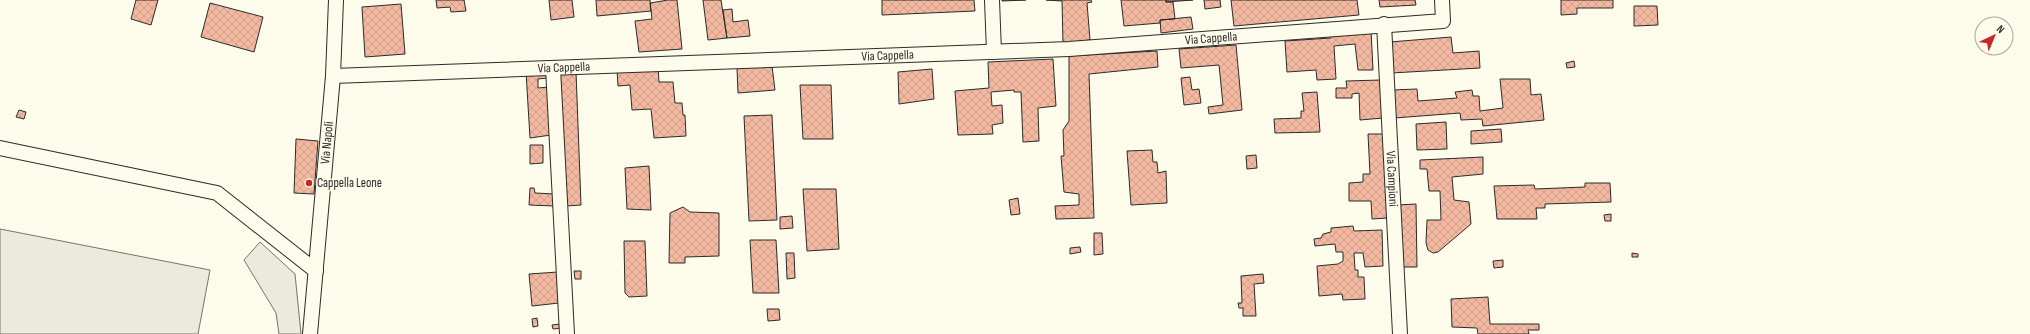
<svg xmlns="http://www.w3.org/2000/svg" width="2030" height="334" font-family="'Sofia Sans Condensed',sans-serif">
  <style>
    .green { fill: #ecebdb; stroke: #74746e }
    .parking { fill: #eceadb; stroke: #74746e }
    .building { fill: url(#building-cross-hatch); stroke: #2b2b2b }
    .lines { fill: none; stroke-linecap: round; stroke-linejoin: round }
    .street-casing { stroke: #2b2b2b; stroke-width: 16 }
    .street { stroke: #fdfbea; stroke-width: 14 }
    .poi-dot { fill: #c62828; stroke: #fdfbea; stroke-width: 1.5 }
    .labels { text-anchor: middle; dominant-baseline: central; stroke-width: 3; stroke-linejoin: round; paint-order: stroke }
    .street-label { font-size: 13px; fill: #2b2b2b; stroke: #fdfbea }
    .poi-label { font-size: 13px; fill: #2b2b2b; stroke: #fdfbea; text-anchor: start }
  </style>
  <defs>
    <pattern id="building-cross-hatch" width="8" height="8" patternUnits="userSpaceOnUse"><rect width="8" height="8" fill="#f2b8a0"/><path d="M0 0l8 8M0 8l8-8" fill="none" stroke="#d09e8a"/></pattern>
  </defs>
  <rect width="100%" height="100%" fill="#fdfbea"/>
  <path class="green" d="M0,229L210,270L198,334H0Z"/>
  <path class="parking" d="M260,242L295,274L301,334H279L276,313L244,260Z"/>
  <path class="building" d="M136,0H158L151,25L131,19Z
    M436,0H464L466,11L451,12L450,7L437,8Z
    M549,0H572L574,17L551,20Z
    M596,0H650L651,11L597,16Z
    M668,0H677L682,49L639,52L635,21L652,19L650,3Z
    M703,0H721L727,38L708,40Z
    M882,0H974L975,11L882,15Z
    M1002,0H1026L1002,1Z
    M1046,0H1091L1092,2L1087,3L1090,40L1063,43L1062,1Z
    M1121,0H1166V2H1173L1175,19L1160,20V23L1124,26Z
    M1166,0H1193L1166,2Z
    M1204,0H1220L1221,7L1205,9Z
    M1231,0H1357L1359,15L1234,26Z
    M1379,0H1415L1416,5L1380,7Z
    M1561,0H1613V8H1577V14L1561,15Z
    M210,3L263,17L254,52L201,37Z
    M401,4L405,54L365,57L362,7Z
    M1634,6H1657L1658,25L1634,26Z
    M732,9L733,22L748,20L750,36L727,38L723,10Z
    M1191,17L1193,29L1161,33L1160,20Z
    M1371,30L1373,70H1358L1355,44L1334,46L1336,79L1317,80L1316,70L1287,72L1285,41L1331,38V36Z
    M1451,37L1453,53L1479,51L1480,68L1391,73L1390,42Z
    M1236,45L1242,110L1209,114L1208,107L1223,105L1219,65L1181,68L1179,49Z
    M1157,51L1158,67L1089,74L1094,218L1056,219L1055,206L1079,205V194L1064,192L1061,156H1064L1063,130L1069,121V56Z
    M1053,59L1056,106L1038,108L1039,141L1023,142L1021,92H1014V90L991,92L992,106L1002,105L1003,123L992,125L993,134L958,135L955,91L989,88L988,62Z
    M1574,61L1575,67L1567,68L1566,63Z
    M658,66L659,82H673L675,103H682L683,115H685L686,136L654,138L651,109L632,110L630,85L618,86L617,70Z
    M772,66L775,90L738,93L737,68Z
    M932,69L934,99L899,104L898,72Z
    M547,71L548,78L538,79V88L549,87L551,135L530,138L526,72Z
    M576,72L581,205L566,206L559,73Z
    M1190,77L1192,90L1199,89L1201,103L1184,105L1181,78Z
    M1500,79H1530L1531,95L1541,94L1544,120L1483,126L1482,119L1461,120L1460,113L1394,118L1392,90L1417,89L1418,101L1457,98L1455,92L1472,90L1473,96H1479L1480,111L1503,108Z
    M1381,80L1383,118L1360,120L1359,93L1352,94V98H1336V88H1347L1346,81Z
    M800,85H831L833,139H803Z
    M1317,92L1320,132L1275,133L1274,119L1301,118V111H1304L1302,93Z
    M19,110L26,112L24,119L16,117Z
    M772,115L777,220L749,221L744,116Z
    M1446,122L1447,149L1417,150L1416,124Z
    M1501,129L1502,142L1471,144V131Z
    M1368,134H1384L1387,218L1372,219L1371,201H1349V183L1363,182V174H1370Z
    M296,139L318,141L314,194L294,193Z
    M530,145H543V163L530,164Z
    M1152,150L1153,162H1157L1158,173L1166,171L1167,203L1131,205L1127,151Z
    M1256,155L1257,168L1247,169L1246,156Z
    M1483,157V174L1452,177L1454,200L1469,202L1471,224L1438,252L1433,253L1428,250L1426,243L1427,220H1441L1440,191H1429L1427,169H1420V160Z
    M649,166L651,210L627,209L625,168Z
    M1585,183H1610L1611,202L1545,204V208H1536L1537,219H1497L1494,186L1534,185L1535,189L1585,187Z
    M530,188H534L535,193L554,194V206L529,205Z
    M803,189H836L839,249L807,251Z
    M1018,198L1020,214L1011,215L1009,200Z
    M1416,204L1417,267H1399L1397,205Z
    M683,207L690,212L719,213V256L685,257V263H669L670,213Z
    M1611,214V221H1605L1604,215Z
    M792,216L793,228L780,229V217Z
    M1353,226L1354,231L1382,230L1383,266L1365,267L1363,253H1354L1355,270H1358V277H1364L1365,299L1343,300L1342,294L1319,296L1317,266L1338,264L1343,261V252H1336L1335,244L1315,246L1314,239L1321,238L1323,234L1331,232V228Z
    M1094,233H1102L1103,254L1094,255Z
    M750,240H776L779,293H753Z
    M624,241H645L647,296L629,297L625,293Z
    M1080,247L1081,252L1070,254V248Z
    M786,253H794L795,278L787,279Z
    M1632,253L1638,254V257H1632Z
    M1503,260V267L1494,268L1493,261Z
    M574,271H581V279H575Z
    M558,272L559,303L532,306L529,274Z
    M1263,274L1264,283L1254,284L1256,316H1243V308H1239L1238,303H1242L1241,276Z
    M1488,297L1490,324H1539V330H1528L1529,334H1478L1477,328L1452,327L1451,299Z
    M767,309H779L780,320L768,321Z
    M537,318L538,326L533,327L532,319Z
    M560,324L561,328L553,329L552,325Z"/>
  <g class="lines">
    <g class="street-casing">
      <g id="street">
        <path d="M992,0L994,52"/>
        <path id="s1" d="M1384,24L1400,334"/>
        <path d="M553,68L567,334"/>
        <path id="s2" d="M333,76L1069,49L1443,21L1442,0"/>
        <path d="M0,148L217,193L316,271"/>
        <path id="s3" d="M310,334L333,76L336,0"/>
      </g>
    </g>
    <use href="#street" class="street"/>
  </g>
  <circle class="poi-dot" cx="309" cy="183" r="4"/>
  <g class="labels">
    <g class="street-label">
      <text stroke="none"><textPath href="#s2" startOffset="879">Via Cappella</textPath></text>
      <text stroke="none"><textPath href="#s2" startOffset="555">Via Cappella</textPath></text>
      <text stroke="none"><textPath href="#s2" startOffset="231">Via Cappella</textPath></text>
      <text stroke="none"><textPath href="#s3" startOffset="192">Via Napoli</textPath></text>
      <text stroke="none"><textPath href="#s1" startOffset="155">Via Campioni</textPath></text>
    </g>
    <g class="poi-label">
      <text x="317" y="183">Cappella Leone</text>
    </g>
  </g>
  <g transform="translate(1994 36) rotate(44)"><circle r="19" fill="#fdfbea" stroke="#a9a89e"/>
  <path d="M0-3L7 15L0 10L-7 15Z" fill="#c62828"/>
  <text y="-6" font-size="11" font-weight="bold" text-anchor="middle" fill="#2b2b2b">N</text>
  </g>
</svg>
